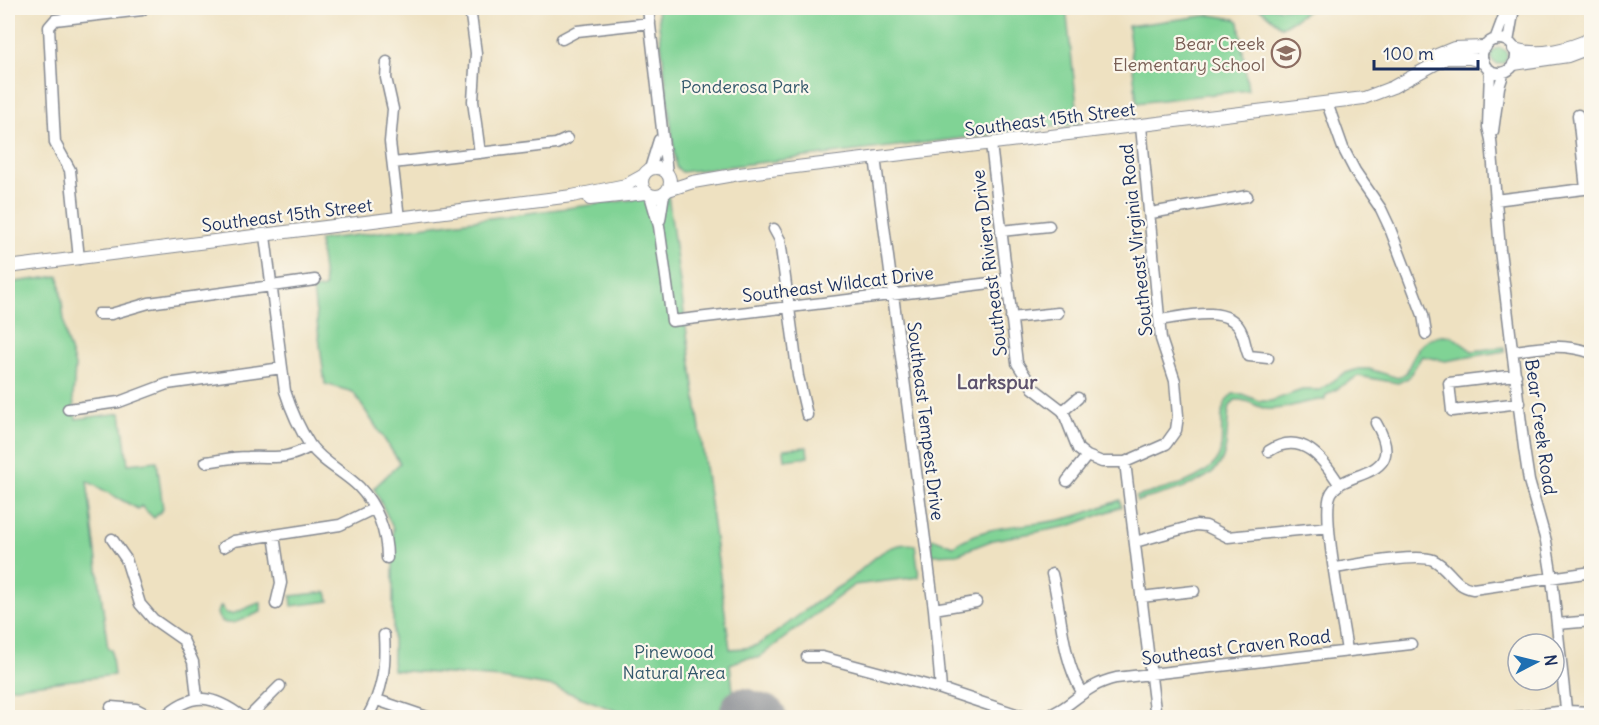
<svg xmlns="http://www.w3.org/2000/svg" width="1599" height="725" font-family="Delius,sans-serif">
  <style>
    .green { fill: #80d395; stroke: #4e817a; stroke-width: 1.5 }
    .lines { fill: none; stroke-linecap: round; stroke-linejoin: round }
    .runway { stroke: #848890; stroke-width: 46 }
    .minor-casing { stroke: #848890; stroke-width: 13 }
    .major-casing { stroke: #848890; stroke-width: 14 }
    .minor { stroke: #fff; stroke-width: 10 }
    .major { stroke: #fff; stroke-width: 12 }
    .labels { text-anchor: middle; dominant-baseline: central; stroke-width: 4.5; stroke-linejoin: round; paint-order: stroke }
    .education-label { font-size: 18px; fill: #785e54; stroke: #fbf7ec; text-anchor: end }
    .park-label { font-size: 18px; fill: #34586c; stroke: #fbf7ec }
    .street-label { font-size: 18px; fill: #1b2f5e; stroke: #fbf7ec }
    .neighbourhood-label { font-size: 20px; font-weight: bold; fill: #5e536d; stroke: #fbf7ec }
  </style>
  <rect width="100%" height="100%" fill="#fbf7ec"/>
  <filter id="ink" filterUnits="userSpaceOnUse"><feTurbulence type="fractalNoise" baseFrequency=".0167" numOctaves="2"/><feDisplacementMap in="SourceGraphic" scale="12" xChannelSelector="R" yChannelSelector="G"/><feConvolveMatrix kernelMatrix="1 2 1 2 8 2 1 2 1" color-interpolation-filters="sRGB"/></filter>
  <filter id="wash" filterUnits="userSpaceOnUse"><feTurbulence type="fractalNoise" baseFrequency=".008" numOctaves="4" result="noise"/><feDisplacementMap in="SourceGraphic" scale="24" xChannelSelector="R" yChannelSelector="G"/><feGaussianBlur stdDeviation="1.35" result="paint"/><feColorMatrix in="noise" values="0 0 0 0 0 0 0 0 0 0 0 0 0 0 0 0 0 1.4 0 .05"/><feComposite in="paint" operator="in"/></filter>
  <g filter="url(#wash)">
    <rect width="100%" height="100%" fill="#eee1c1"/>
    <path class="green" d="M657,8H1066L1079,124L682,172L676,167Z
      M1259,8H1312L1282,27Z
      M1211,15L1235,19L1239,22L1248,90L1137,103L1128,26Z
      M1491 56a8 8 0 1 1 16 0a8 8 0 1 1-16 0Z
      M668,195L730,649C737,648 750,649 757,645C786,628 811,603 840,586C865,572 882,539 915,545L919,577L854,585L758,658H746L730,664L736,717H632L554,687L502,678L393,670V528L374,488L400,463L353,392L325,384L313,290L325,288L319,240Z
      M59,276L66,338L75,366L73,398L76,419L121,413L128,464L157,461L163,509L154,518L141,506L138,509L87,481L108,649H111L114,675L8,688V283Z
      M1444,335L1453,337L1472,351L1504,347V351L1445,361L1422,356L1408,378L1398,383L1358,376L1325,396V400C1305,399 1287,411 1267,409C1256,407 1246,398 1235,400L1230,406C1226,422 1229,442 1223,458C1214,484 1161,494 1137,501L1136,497C1162,489 1195,484 1214,464C1231,446 1211,409 1233,394H1242L1259,401H1271L1302,390H1320L1343,374L1358,369H1369L1398,378L1406,373C1416,351 1418,340 1444,335Z
      M807,447L808,457L785,460L784,449Z
      M1120,500L1121,507L1069,526L993,540L957,554L931,555L932,538L953,546C994,520 1025,529 1068,518C1086,514 1103,506 1120,500Z
      M327,592L329,601L292,606L291,596Z
      M261,602V612C249,615 222,635 217,613L221,606L226,613L232,614Z"/>
    <g class="lines">
      <path class="runway" d="M743,711L764,718"/>
    </g>
  </g>
  <g filter="url(#ink)">
    <g class="lines">
      <g class="minor-casing">
        <path id="minor" d="M470,8L476,53L473,101L480,153
          M648,8L667,173
          M562,39L577,31L650,23
          M1482 56a17 17 0 1 1 34 0a17 17 0 1 1-34 0Z
          M1495,40L1507,8
          M1508,42L1514,8
          M387,62L386,78L393,109L390,142L399,218
          M1490,70L1488,127L1491,140L1500,250L1524,448L1529,481L1546,541L1552,578L1567,718
          M1327,103L1343,148L1355,171L1381,209L1389,226L1423,315L1426,334
          M1578,115L1586,189
          M1493,131L1499,87L1504,72
          M991,144L1017,363L1033,388L1063,411L1078,449L1087,456L1102,462H1125L1166,444L1176,430L1178,416L1175,381L1161,339L1141,126
          M875,157L934,609L941,689
          M393,163L556,144L567,139
          M650,169L659,140
          M650,195L659,226L672,321L1007,281
          M1495,200L1592,188
          M1151,213L1247,196
          M660,220L664,194
          M774,229L780,240L798,376L807,415
          M1001,231L1049,226
          M265,236L285,391C291,410 299,428 310,445C323,463 344,472 359,487C377,506 387,532 387,558
          M79,259L70,170L55,143L49,27L55,20L142,10
          M98,314H111L149,303L315,280
          M1011,318L1058,313
          M1160,320C1183,317 1226,304 1240,329C1245,338 1245,348 1249,356L1268,358
          M1514,351C1542,347 1564,343 1592,353
          M1516,375L1449,383L1452,411L1520,403
          M68,409L119,402L167,384L282,368
          M1063,411L1078,398
          M1269,451C1301,430 1323,458 1339,484
          M206,462C220,460 234,457 248,457C276,456 285,461 311,446
          M1125,462L1156,718
          M1067,481L1087,456
          M274,535L281,583L276,604
          M112,539L126,559L140,604L153,619L183,640L193,662L197,697
          M1135,542L1196,525L1206,526L1228,537L1329,527
          M223,547L234,541L340,525L373,509
          M1335,568C1355,565 1418,553 1433,560C1450,568 1453,586 1473,589L1592,572
          M1052,574C1062,614 1061,656 1082,692
          M1141,597L1194,591
          M934,609L976,602
          M1557,624L1592,621
          M1347,651C1343,622 1322,518 1330,496C1339,467 1411,483 1376,423
          M807,657H822L941,689L1025,717L1040,718
          M377,700L430,718
          M111,707L136,709L154,718
          M163,718C192,690 214,695 244,718
          M248,718L280,686
          M367,718C383,690 386,667 384,635
          M1043,718C1074,707 1081,686 1116,678L1411,644
          M1510,718L1566,711L1592,712"/>
      </g>
      <g class="major-casing">
        <path id="major" d="M1514,49C1539,57 1569,49 1592,38
          M1437,55L1454,48L1485,47
          M1514,64L1568,56L1592,47
          M642 182a14 14 0 1 1 28 0a14 14 0 1 1-28 0Z
          M668,190L693,182L739,174L1364,98L1393,87L1446,58H1470L1483,62
          M590,199L646,193
          M8,267L572,196L626,185L644,175"/>
      </g>
      <use href="#minor" class="minor"/>
      <use href="#major" class="major"/>
    </g>
  </g>
  <defs>
    <g id="school-ring" transform="scale(1.5)"><circle r="9.5" fill="#fbf7ec" stroke="#8d6e63" stroke-width="1.5"/><path d="M0-5L7-2L0 1L-7-2ZM-4 1L0 2.5L4 1V4Q0 6-4 4Z" fill="#8d6e63"/></g>
  </defs>
  <g fill-rule="evenodd">
    <use href="#school-ring" x="1286" y="53"/>
  </g>
  <g class="labels">
    <g class="education-label">
      <text x="1265" y="43">Bear Creek<tspan x="1265" dy="21">Elementary School</tspan></text>
    </g>
    <g class="park-label">
      <text x="745" y="86">Ponderosa Park</text>
      <text x="674" y="651">Pinewood<tspan x="674" dy="21">Natural Area</tspan></text>
    </g>
    <g class="street-label">
      <text transform="translate(1050 119) rotate(-7)">Southeast 15th Street</text>
      <text transform="translate(287 215) rotate(-7)">Southeast 15th Street</text>
      <text transform="translate(1136 240) rotate(-96)">Southeast Virginia Road</text>
      <text transform="translate(989 263) rotate(-97)">Southeast Riviera Drive</text>
      <text transform="translate(838 284) rotate(-7)">Southeast Wildcat Drive</text>
      <text transform="translate(926 421) rotate(83)">Southeast Tempest Drive</text>
      <text transform="translate(1541 427) rotate(82)">Bear Creek Road</text>
      <text transform="translate(1236 647) rotate(-7)">Southeast Craven Road</text>
    </g>
    <g class="neighbourhood-label">
      <text x="997" y="381">Larkspur</text>
    </g>
  </g>
  <rect width="1599" height="725" fill="none" stroke="#fbf7ec" stroke-width="30"/>
  <g transform="translate(1536 662) rotate(83)"><circle r="28" fill="#fbf7ec" stroke="#a1a7b3" stroke-width="1.5"/>
  <path d="M0-4.5L10 22L0 15L-10 22Z" fill="#1f6fb2"/>
  <text y="-9" font-size="16" font-weight="bold" text-anchor="middle" fill="#1b2f5e">N</text>
  </g>
  <path d="M1374 60v9h104v-9" fill="none" stroke="#1b2f5e" stroke-width="3"/>
  <text x="1383" y="60" font-size="18" fill="#1b2f5e" stroke="#fbf7ec" stroke-width="4.5" paint-order="stroke">100 m</text>
</svg>
